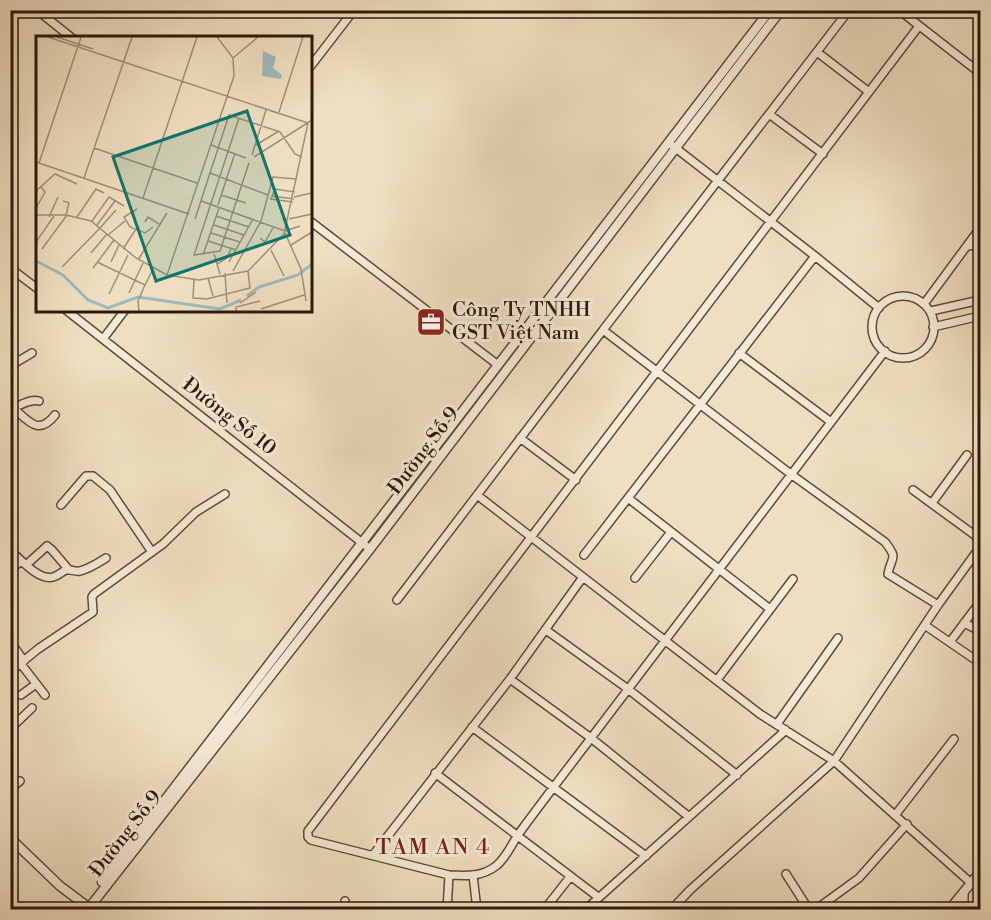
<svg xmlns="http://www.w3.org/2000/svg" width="991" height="920" font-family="'Libre Bodoni',serif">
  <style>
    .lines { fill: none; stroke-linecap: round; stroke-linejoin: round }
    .minor-casing { stroke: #5d4a38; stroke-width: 10 }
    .tertiary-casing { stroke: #5d4a38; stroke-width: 11 }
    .minor { stroke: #f5ead6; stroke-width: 7 }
    .tertiary { stroke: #f5ead6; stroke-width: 8 }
    .labels { text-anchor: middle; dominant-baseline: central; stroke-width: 6; stroke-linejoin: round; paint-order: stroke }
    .poi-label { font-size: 20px; fill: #2c190a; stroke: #f5ead6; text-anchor: start }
    .street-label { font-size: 20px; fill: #2c190a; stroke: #f5ead6 }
    .quarter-label { font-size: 22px; letter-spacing: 1.5px; fill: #7a1f14; stroke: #f5ead6 }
    .inset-river { fill: none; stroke: #9fbabd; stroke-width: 3 }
    .inset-road { fill: none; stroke: #a19077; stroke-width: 1.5 }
    .view { fill: #0f766e; fill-opacity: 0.15; stroke: #0f766e; stroke-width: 3 }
    .inset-edge { fill: none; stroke: #2c190a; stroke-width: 3 }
  </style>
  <rect width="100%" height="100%" fill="#efdfc0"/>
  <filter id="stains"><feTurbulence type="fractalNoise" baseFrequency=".00333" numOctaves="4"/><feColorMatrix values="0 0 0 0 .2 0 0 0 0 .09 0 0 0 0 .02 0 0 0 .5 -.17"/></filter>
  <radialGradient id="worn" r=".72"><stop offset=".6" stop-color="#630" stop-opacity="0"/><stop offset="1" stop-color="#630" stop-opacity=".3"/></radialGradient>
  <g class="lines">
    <g class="minor-casing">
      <path id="minor" d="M37,10L72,38
        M849,10L603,330L792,475L885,542C899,560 891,556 888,574L938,605
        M899,10L980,73
        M817,52L869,92
        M310,67L354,10
        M769,114L823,154
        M673,146L815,256L879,308
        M310,221L498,365
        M967,246L980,245
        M10,268L38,289
        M872 327a31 31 0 1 1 62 0a31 31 0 1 1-62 0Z
        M924,304L980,228
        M66,310L370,549
        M931,311L980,300
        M933,327L980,316
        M103,339L125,310
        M885,351C786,481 688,612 588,742C565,772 542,802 520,832C512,843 507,857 496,866C482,877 466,876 449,875L311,840L308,837V831L919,26
        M739,353L831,422
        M10,366L32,353
        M10,407C21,407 29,398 39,401
        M12,407C28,420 38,437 55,415
        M520,438L576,480
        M913,490L980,539
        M477,495L760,714L834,761L971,883L980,884
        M628,498L770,609
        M932,503L967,455
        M61,505L86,476H93L110,490L152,552
        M10,550C20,559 39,581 53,577C58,576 61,572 66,570C70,569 75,572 80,571C89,569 98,563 106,558
        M584,555L815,256
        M26,565L47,546L52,550L69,570
        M10,570L21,561
        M635,578L671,532
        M397,600L603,330
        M964,623L980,631
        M926,626L980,663
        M546,630L628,689L737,775
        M10,641L24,661
        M950,642L980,602
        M21,664L45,695
        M10,672L38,649L93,612L92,597L94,594L163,544L196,512L225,494
        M510,679L591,738L688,816
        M717,680L793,579
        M978,691L980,684
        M21,695L36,684
        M777,724L838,638
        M472,727L646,856
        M10,729L32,708
        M435,773L598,897
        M10,789L20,781
        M896,814L954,739
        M373,855L510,679L583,577
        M786,874L809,910
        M473,875L477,910
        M964,892V910
        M345,910V901
        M447,910L449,875
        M544,910L570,877
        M585,910L786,730
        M671,910L690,890L834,761L938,605L980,547
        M815,910L859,878L907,824"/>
    </g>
    <g class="tertiary-casing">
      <path id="tertiary" d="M10,838L60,886L92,910
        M102,882L770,10
        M89,908L370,549L781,10
        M949,910L980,872"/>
    </g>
    <use href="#minor" class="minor"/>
    <use href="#tertiary" class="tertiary"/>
  </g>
  <defs>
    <g id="office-square" transform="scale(1.5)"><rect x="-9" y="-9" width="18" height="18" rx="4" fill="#8f2418" stroke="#f5ead6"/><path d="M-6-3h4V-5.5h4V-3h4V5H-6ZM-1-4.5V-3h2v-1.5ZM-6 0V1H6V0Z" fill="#fff"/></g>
  </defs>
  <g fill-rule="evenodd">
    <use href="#office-square" x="431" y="322"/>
  </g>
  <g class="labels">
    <g class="poi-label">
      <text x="452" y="310">Công Ty TNHH<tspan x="452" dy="23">GST Việt Nam</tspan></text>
    </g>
    <g class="street-label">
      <text transform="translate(229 417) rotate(38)">Đường Số 10</text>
      <text transform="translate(424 451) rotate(-53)">Đường Số 9</text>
      <text transform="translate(126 834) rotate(-52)">Đường Số 9</text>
    </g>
    <g class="quarter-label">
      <text x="433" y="847">TAM AN 4</text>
    </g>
  </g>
  <g transform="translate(36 36)">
    <rect width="276" height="276" fill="#efdfc0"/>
    <path d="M227,15L240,21L237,32L246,39L245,43L226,40Z" fill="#9fbabd"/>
    <path class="inset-river" d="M0,225L27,239L52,264L72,272L102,261L184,273L205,264M211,260L223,251L262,239L276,228"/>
    <path class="inset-road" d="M12,1L272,87M21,1L57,13M197,22L222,1M243,76L267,1M203,82L158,219L184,215L213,127M175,109L210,122M220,109L243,95M58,112L161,147M216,119L230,74M218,121L276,84M0,126L153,178M3,127L45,1M48,142L96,1M0,155L19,138L41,148M185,159L210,167M232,159L174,137L193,79L244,96L259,118L266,121M236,160L258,163M258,161L276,157M107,162L161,1M234,163L257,166M235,163L239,153L259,156M27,165L33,167L30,179M165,165L249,195L264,190M182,169L199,117M0,172L9,156L5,151M101,173L88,181L94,191L109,197L117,191M0,179H30L55,185L100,222L131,239L163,244L212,235L248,198L272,87M180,180L213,191M13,181L22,161M41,181L60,153L68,157M159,183L174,137M253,183L276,178M56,185L73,161L88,170M109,186L112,181L123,188M61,189L79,165M178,189L208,199M64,192L80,174M175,197L204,206M249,197L265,233L270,265M72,199L89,185M224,202L229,206L238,190M172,205L200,214M0,206L18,180M255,209L276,196M6,213L31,179M87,213L100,193M235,214L248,240M55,217L71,198M178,218L184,238M167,219L183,172M102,224L131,177M61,226L109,249L117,233M75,226L83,209M193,226L217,183M181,228L191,222L195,213M26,231L64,192M57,232L78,204M197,235L225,185L237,141L261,143M189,237L191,267M131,239L198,40L197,22L181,1M172,242L177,260M158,244L157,262L171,263L214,252L212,235M93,257L107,227M73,258L92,219M204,267L220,256M225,273L268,259M103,275L102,265L109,249M200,275V271L224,265"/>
    <path class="view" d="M211,75L254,199L120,245L77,121Z"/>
    <rect width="276" height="276" class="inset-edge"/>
  </g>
  <rect width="991" height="920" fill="none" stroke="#efdfc0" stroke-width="36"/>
  <rect x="12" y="12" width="967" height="896" fill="none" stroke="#2c190a" stroke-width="3"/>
  <rect x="18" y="18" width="955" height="884" fill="none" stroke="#2c190a" stroke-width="1.5"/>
  <rect width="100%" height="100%" filter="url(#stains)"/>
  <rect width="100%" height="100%" fill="url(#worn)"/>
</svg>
